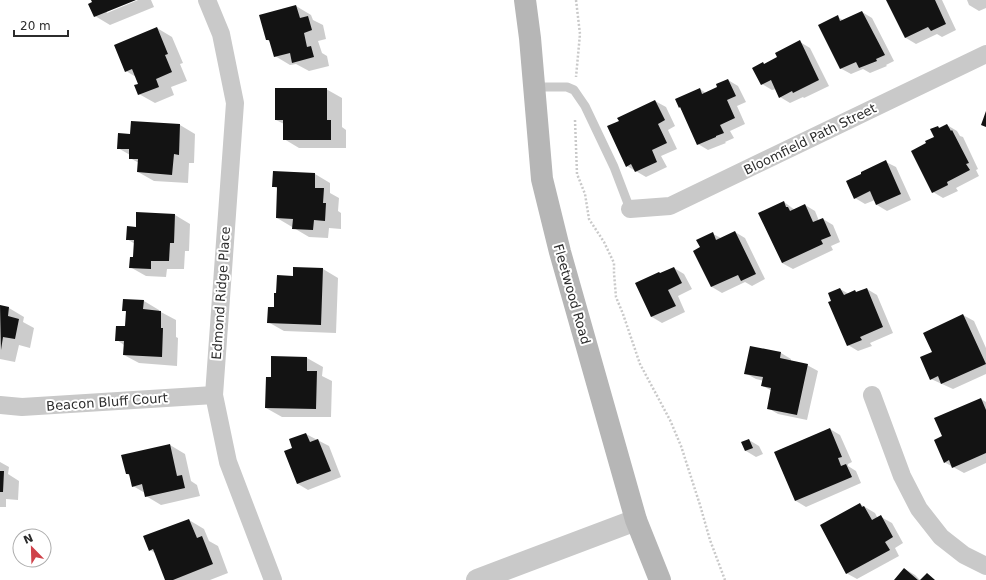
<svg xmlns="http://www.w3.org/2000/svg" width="986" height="580" font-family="'DejaVu Sans',sans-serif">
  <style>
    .shadow { fill: #0003 }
    .building { fill: #131313 }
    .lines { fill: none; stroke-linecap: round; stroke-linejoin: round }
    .path { stroke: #c9c9c9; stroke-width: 2.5; stroke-dasharray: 2 2; stroke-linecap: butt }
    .service { stroke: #c9c9c9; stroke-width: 9 }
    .minor { stroke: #c9c9c9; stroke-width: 18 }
    .tertiary { stroke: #c9c9c9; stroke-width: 22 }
    .secondary { stroke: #b6b6b6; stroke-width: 22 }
    .labels { text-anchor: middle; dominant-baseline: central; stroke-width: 4; stroke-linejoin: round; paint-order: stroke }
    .street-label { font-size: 13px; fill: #2c2c2c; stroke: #fff }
  </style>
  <rect width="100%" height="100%" fill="#fff"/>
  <path class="shadow" d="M93,0H133L106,10L107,13L138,0H151L154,7L110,25L95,16Z
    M888,0H942L956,30L942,37L937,34L916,44L906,38Z
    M967,0H986V8L979,11L969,5Z
    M296,6L311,15L313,20L323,25L326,39L318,41L322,53L327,56L329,66L309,71L296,64L290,65L275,56L271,42L267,40Z
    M862,12L872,18L894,61L886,65L887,66L870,73L863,69L851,74L840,68L838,17L844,21Z
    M157,28L172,37L183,63L180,64L187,81L171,87L174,95L155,103L139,94V84L136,77L126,71Z
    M800,42L810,48L829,86L804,98L803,97L790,103L780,97L776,89L772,90L762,84L763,64L765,65L779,58Z
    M728,80L738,86L746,102L737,106L745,124L730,131L734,138L725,142L726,143L708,150L698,144L682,108L680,107L700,89L706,93L719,88Z
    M326,89L342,98V127L346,130V148H299L284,139V124L276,120Z
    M655,101L666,107L675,126L668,130L677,149L661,156L667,167L646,177L627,166L620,122Z
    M132,122L180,125L195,134L194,163H189L188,183L154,181L138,172L139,163L130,158V155L118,148L131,135Z
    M947,125L957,131L960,136L963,137L978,169L976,170L979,176L956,188L958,191L943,198L933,192L935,137L938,127L940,128Z
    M886,162L896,167L911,200L887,211L877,205L875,200L865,204L855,198Z
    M315,174L330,183V193L339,198L338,211L341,213V229L329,228L328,238L309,237L277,218L278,189L273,186Z
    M784,202L795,210L805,205L815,211L819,221L823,219L833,225L840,242L831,246L833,250L793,269L782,263Z
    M137,213L175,215L190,224L189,251H185L184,269H167L166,277L146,276L130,267L134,258L135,244L127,239L136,228Z
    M735,232L745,238L765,279L752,286L745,282L722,293L712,287L695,251L701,248L713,234L721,238Z
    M294,268L323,269L338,278L336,333L284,331L268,322L275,308L294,277Z
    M674,268L684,274L692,289L678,296L685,312L662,323L652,317L636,284Z
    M840,289L849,294L867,289L877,295L893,333L870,343L872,346L858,351L848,345L832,301Z
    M144,301L159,310V311L176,320V337L178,338L177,366L139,363L124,355V345L117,340L126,327L127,312L123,310Z
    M0,306L9,308L24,317L23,322L34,328L30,348L19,345L15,362L0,359Z
    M963,315L974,321L986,348V374L953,389L931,379L933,352Z
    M751,347L781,353L791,359V361L807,365L818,371L807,420L778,414L768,408L772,391L763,386L764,381L756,379L745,373Z
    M272,357L307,358L323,367L322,376L332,381L331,417H282L266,408L272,378Z
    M981,399L986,402V463L964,473L944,462V437Z
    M830,429L840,435L852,462L848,464V466L856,471L861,483L806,507L796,501Z
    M306,434L329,446L341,477L308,490L298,484L293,449Z
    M749,440L759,446L763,454L756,457L746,451Z
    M170,445L185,454L191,481L197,485L200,496L161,505L146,496L145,493L133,486L130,476L127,474Z
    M0,462L9,467L8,474L19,481L18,500L6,499V507H0Z
    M860,504L875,513L878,519L881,517L892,523L903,543L895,548L899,556L857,579L846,573Z
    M189,520L204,529L209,541L218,546L228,573L210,580H166L155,553L150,550Z
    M905,569L915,575L920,580H896Z"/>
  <path class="building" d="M91,0H136L94,17L88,4L92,2Z
    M886,0H935L946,24L931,31L928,27L905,38Z
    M296,5L300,18L308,16L312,30L304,33L307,47L311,46L314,57L292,63L290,53L274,57L269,40H266L259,15Z
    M862,11L885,55L876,59L877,61L859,68L856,62L840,69L818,25L838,15L840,21Z
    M157,27L168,54L165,55L172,72L156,79L159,87L138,95L134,85L138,84L132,69L125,72L114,45Z
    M800,40L819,80L793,93L792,91L779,98L771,80L761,85L752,68L763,62L764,64L777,57L775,53Z
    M728,79L736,96L727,100L735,118L720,125L724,133L716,136V137L697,145L680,107L679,108L675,99L700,88L702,94L717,87L716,84Z
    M275,88H327V120H331V140H283V120H275Z
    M655,100L665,120L658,124L667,143L652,150L657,162L635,172L631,164L626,167L607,126L619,121L617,118Z
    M986,111V127L981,125Z
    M131,121L180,124L179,155L174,154L172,175L137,172L138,159H129V149H117L118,133L130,134Z
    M947,124L951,131L952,130L969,163L966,164L970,170L947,182L948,185L932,193L911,151L926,143L925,141L934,137L930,129L938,126L939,128Z
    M886,160L901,194L876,205L870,191L854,199L846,181L861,174V172Z
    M273,171L315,173V188H324L323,203H326L325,221L314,220L313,230L292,229L293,219L276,218L277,187H272Z
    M784,201L786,207H788L790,211L805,204L813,222L823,218L831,236L821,240L823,244L782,263L758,213Z
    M136,212L175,214L174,243H170L169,261H151V269L129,268L130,257H133L134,240H126L127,226L136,227Z
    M735,231L756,274L741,281L738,275L711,287L693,251L700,247L696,240L713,232L716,240Z
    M293,267L323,268L321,325L267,323L268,307H274V293H276L277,275L293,276Z
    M674,267L682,283L668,290L676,306L651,317L635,283L659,272L660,273Z
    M840,288L844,295L855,290L856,292L867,288L883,327L860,337L862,340L847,346L828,302L831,301L828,293Z
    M123,299L144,300L143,309L161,311V328H163L162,357L123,355L124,341H115L116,326H125L126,311H122Z
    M0,305L9,307L8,316L19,319L15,339L3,337L1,350Z
    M963,314L986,364L941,384L938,376L930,380L920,357L932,352L923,333Z
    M750,346L781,352L780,358L808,364L797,415L767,409L771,388L761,386L763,377L744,374Z
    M271,356L307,357V371H317L316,409L265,408L266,377H271Z
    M981,398L986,410V453L952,468L949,460L944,463L934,440L942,436L934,418Z
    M830,428L842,457L838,458L841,466L846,464L852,477L795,501L774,452Z
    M306,433L310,442L318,439L331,471L297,484L284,451L292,448L289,439Z
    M749,439L753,448L745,451L741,442Z
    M170,444L177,476L182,475L185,488L145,497L142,484L132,487L129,474H126L121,455Z
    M0,471H4L3,492H0Z
    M860,503L862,507L864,506L872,520L881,515L893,537L885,542L890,550L846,574L820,525Z
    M189,519L197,538L202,536L213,564L173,580H165L153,549L149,551L143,536Z
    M904,568L918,580H894Z
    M927,573L935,580H920Z"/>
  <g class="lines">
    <path class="path" d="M576,0L580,34L576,77
      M575,120L577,174L585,194L589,219L604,242L614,263V273L616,297L623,314L640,364L670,420L681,446L700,505L710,540L725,580"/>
    <path class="service" d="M534,87H567L574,90L585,106L614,167L630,209"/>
    <path class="minor" d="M207,0L221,34L235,103L214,395L228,462L273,580
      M630,209L670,206L986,54
      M872,395L902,476L919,509L941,537L964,555L986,566
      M0,405L22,407L214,395"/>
    <path class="tertiary" d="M477,580L636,520"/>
    <path class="secondary" d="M525,0L530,38L542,179L560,252L636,520L660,580"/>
  </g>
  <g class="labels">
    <g class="street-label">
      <text transform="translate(810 139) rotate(-26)">Bloomfield Path Street</text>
      <text transform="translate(221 293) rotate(-86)">Edmond Ridge Place</text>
      <text transform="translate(572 294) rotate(74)">Fleetwood Road</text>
      <text transform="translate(107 402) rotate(-4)">Beacon Bluff Court</text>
    </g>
  </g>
  <g transform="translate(32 548) rotate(337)"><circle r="19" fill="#ffffff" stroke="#ababab"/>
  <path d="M0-3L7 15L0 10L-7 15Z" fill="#cf424a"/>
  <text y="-6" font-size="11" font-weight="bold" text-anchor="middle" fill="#2c2c2c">N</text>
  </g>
  <path d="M14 30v6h54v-6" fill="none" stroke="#2c2c2c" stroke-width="2"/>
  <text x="20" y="30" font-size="12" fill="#2c2c2c" stroke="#ffffff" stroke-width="3" paint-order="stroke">20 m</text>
</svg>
